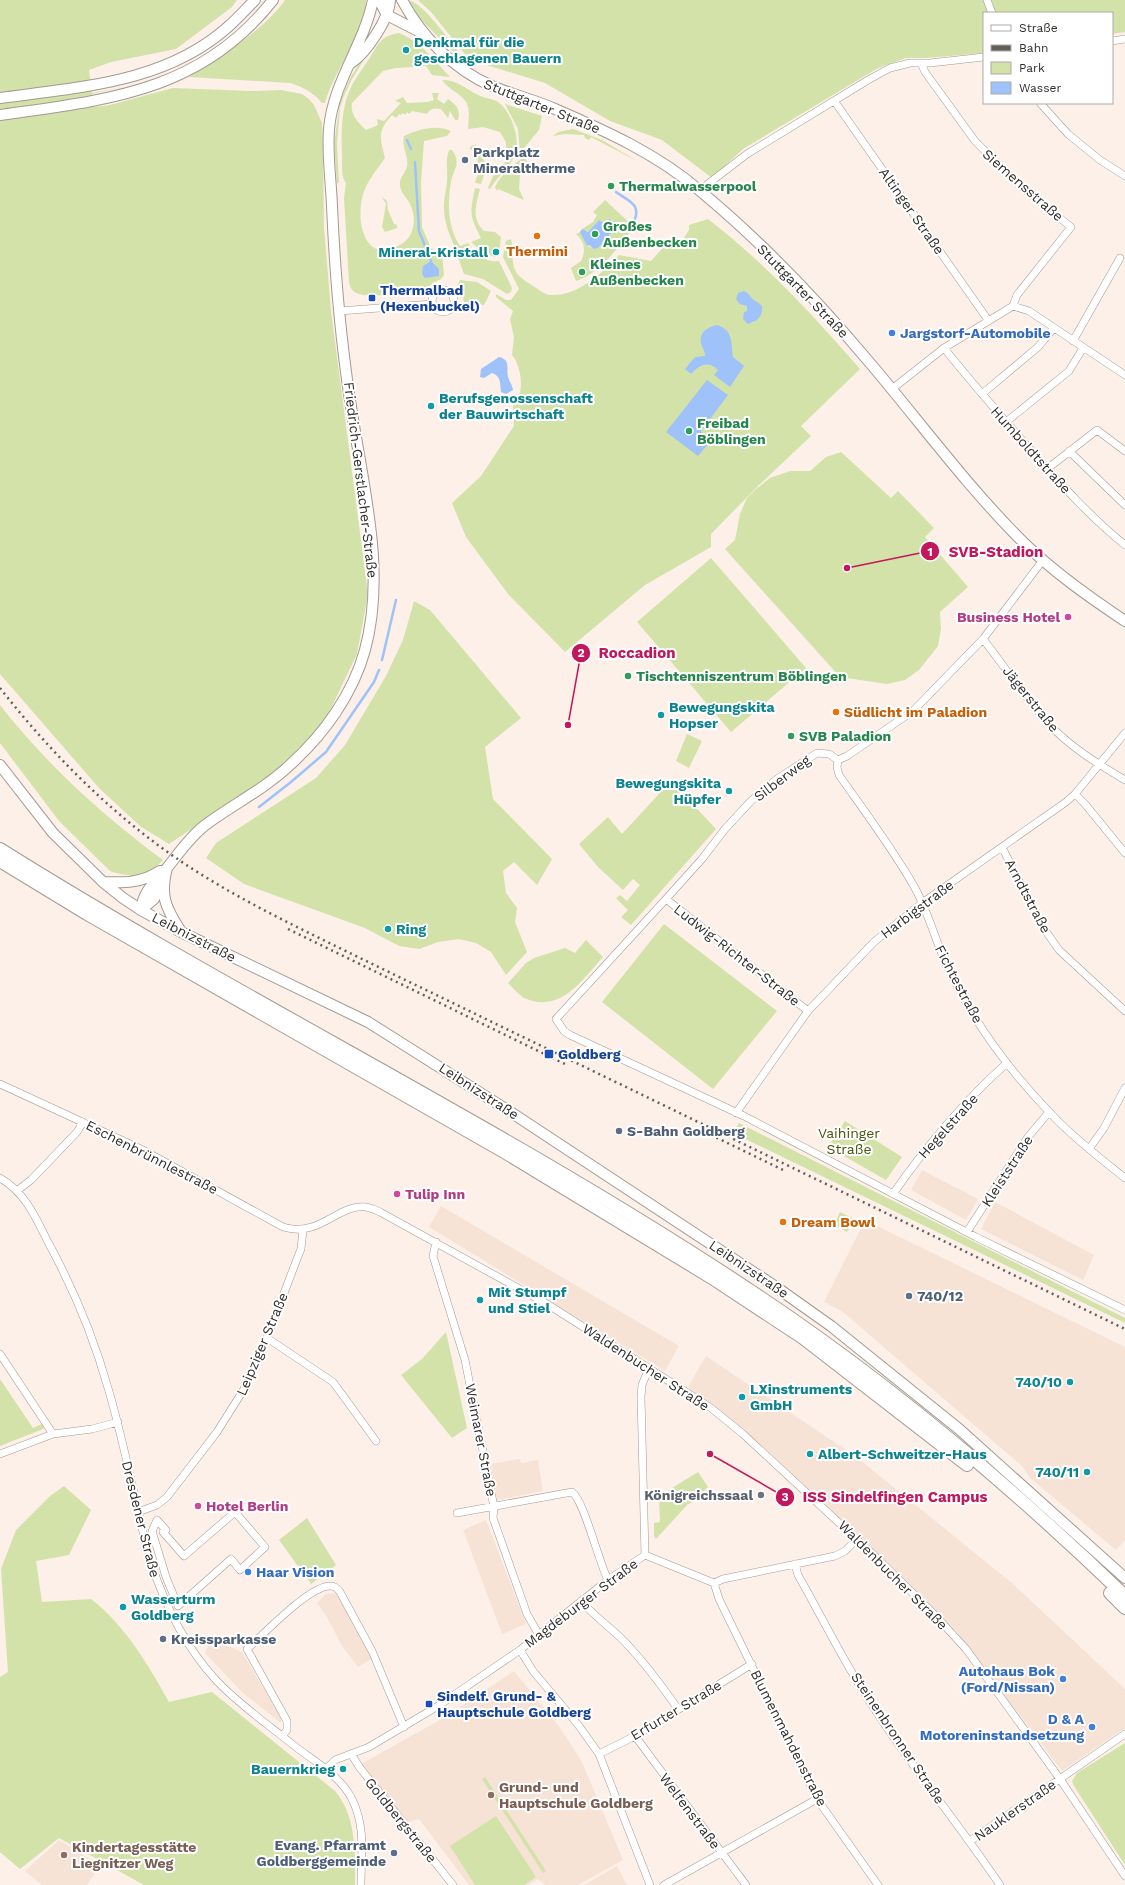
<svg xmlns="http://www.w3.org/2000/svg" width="1125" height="1885" font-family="'Work Sans',sans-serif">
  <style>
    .built { fill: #f6e3d6 }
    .green { fill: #d3e2a9 }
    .water { fill: #9ec2f9 }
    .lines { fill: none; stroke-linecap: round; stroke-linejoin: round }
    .stream { stroke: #9ec2f9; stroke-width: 2.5 }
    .street-casing { stroke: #a49992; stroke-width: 8 }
    .secondary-casing { stroke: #a49992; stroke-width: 12 }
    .highway-casing { stroke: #a49992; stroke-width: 14 }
    .street { stroke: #fff; stroke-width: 7 }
    .secondary { stroke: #fff; stroke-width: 10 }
    .highway { stroke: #fff; stroke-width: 12 }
    .rail { stroke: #655f5b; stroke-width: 2.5; stroke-dasharray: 2 4; stroke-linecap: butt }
    .culture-dot { fill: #0f9aa8; stroke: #fff; stroke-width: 1.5 }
    .service-dot { fill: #5c6f8a; stroke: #fff; stroke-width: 1.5 }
    .leisure-dot { fill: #2e9e5b; stroke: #fff; stroke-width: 1.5 }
    .food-dot { fill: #e8710a; stroke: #fff; stroke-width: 1.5 }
    .transit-dot { fill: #1a4fb4; stroke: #fff; stroke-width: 1.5 }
    .shop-dot { fill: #3f7fe0; stroke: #fff; stroke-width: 1.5 }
    .hotel-dot { fill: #d1479c; stroke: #fff; stroke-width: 1.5 }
    .worship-dot { fill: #6b7280; stroke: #fff; stroke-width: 1.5 }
    .education-dot { fill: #8d6e63; stroke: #fff; stroke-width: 1.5 }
    .labels { text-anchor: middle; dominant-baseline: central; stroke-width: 4; stroke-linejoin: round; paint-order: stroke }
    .culture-label { font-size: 14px; font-weight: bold; fill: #0d838f; stroke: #fff; text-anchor: start }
    .street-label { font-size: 14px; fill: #322e2b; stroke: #fff }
    .service-label { font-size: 14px; font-weight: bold; fill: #4e5e75; stroke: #fff; text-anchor: start }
    .leisure-label { font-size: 14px; font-weight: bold; fill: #27864d; stroke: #fff; text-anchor: start }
    .food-label { font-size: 14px; font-weight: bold; fill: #c56008; stroke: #fff; text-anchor: start }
    .transit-label { font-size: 14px; font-weight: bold; fill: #164399; stroke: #fff; text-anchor: start }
    .shop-label { font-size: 14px; font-weight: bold; fill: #366cbe; stroke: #fff; text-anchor: start }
    .hotel-label { font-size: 14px; font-weight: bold; fill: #b23c85; stroke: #fff; text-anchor: start }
    .park-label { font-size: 14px; fill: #49560e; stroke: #fff }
    .worship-label { font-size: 14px; font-weight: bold; fill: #5b616d; stroke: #fff; text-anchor: end }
    .education-label { font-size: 14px; font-weight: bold; fill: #785e54; stroke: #fff; text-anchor: start }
    .leader { fill: none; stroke: #c2185b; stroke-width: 1.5 }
    .callout-dot { fill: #c2185b; stroke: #fff; stroke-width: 1.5 }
    .mark-label { font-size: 12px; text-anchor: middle; font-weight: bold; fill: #fff }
    .callout-label { font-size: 15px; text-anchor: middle; font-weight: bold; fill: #c2185b; stroke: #fff; stroke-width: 4; stroke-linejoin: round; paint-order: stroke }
  </style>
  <rect width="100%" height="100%" fill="#fcf0e8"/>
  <path class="built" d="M922,1170L978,1199L966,1220L911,1190Z
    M995,1202L1094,1255L1083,1280L981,1229Z
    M441,1206L679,1346L665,1371L429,1227Z
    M865,1220L1125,1347V1540L1116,1550L1030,1478L1023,1467L843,1312L824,1302Z
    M706,1356L855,1456L1012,1583L1125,1689V1728L1062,1771L957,1632L870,1546L729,1418L688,1387Z
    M520,1459L521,1463L538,1460L543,1491L497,1500L491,1464Z
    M486,1520L526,1624L502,1634L463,1530Z
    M334,1593L341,1599L373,1658L358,1667L342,1646L327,1617L317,1603L326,1594Z
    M211,1638L242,1652L281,1718V1723L242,1692L205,1653Z
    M514,1671L561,1729L582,1762L623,1860L578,1885H545L538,1879L528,1885H469L419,1819L408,1822L361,1764L440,1720Z
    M59,1840L100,1865L87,1885H42L25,1871Z
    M617,1866L627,1885H584Z"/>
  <path class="green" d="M0,0H237L232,7L176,49L111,62L89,70L92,93L118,88L92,94L94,107L110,105L173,88L251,91L281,90L302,94L309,99L314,105L322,123L323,147L324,227L331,311L368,594L357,654L322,727L265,780L169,844L140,826L99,788L0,674Z
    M285,0H366C366,35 334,69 325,103H322C313,92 303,87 290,83L189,77C218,59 266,28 285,0Z
    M407,0C422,0 451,44 462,56L461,59L416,15Z
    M418,0H1125V32L1112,34V13H984V53L926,58H906L878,68L743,149L712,178L662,140L610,121L545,83L480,63L465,54L431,12Z
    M390,24L368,53L351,81L344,96L340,108L337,144L339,182L337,184L334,144L340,102L350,78L380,30Z
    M399,33C420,41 435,61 450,77L432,75L426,66L396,68L383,71L352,103C350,115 358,122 366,130L378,125L377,119L384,121L401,103L395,101L403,97L407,103L427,102L434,100L432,93H439L437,99L444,104L448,99C456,105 461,109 458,120H455L450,111L448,118L441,109C434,108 431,108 427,114L412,111L409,114L407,112L405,115L403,113L401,115L399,114L396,118L392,115C377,131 380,138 385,158C378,168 369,179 365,189C354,213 362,266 398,246C404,243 410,238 412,231C416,220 413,207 407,199C404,195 400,190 400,185C399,177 406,173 407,166C409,156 401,147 404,136C418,129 436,124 451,131L447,136L424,141L421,182L422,227L431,248L442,254L444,275L441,279L433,283L419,296L364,295C356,294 350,291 349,282L344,198L346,183C341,178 342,164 342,157C341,133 341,106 352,85C357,76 363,68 369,59C378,45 380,36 399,33Z
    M442,80C456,79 466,89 478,95C484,98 493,99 498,102C511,111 521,139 515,155C510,167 497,177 490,189L488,188L493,176L507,160L506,142L500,132L483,127L468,129C469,109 472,103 454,91C449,88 445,84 442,80Z
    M505,104L542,116L539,130L520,153L518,129Z
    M573,129L602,140L637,161L591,137L589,140L585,138L584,135L565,134L553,136L558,132Z
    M472,145L480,146L486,150L482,157L487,166L481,184L475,183L479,169L476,151L469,149Z
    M449,150H452C462,164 453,169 451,182C447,204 448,228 460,246L468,243C475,254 486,263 499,261L512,288L511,292L507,294L483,279L464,274C460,264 460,256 449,251L455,248C449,233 443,220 444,203C444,196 447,189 447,181C448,171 445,161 449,150Z
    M524,157L531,167L526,175L520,173L519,189L524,200L498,189L497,191L495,187C501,175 512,165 524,157Z
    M475,188L480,189C476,204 471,219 484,231L495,232L501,237L499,252L495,257L484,253L471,242L481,238C469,215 470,213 475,188Z
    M382,197L387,201L388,210L394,224L397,225V228L385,232L382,227L386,204Z
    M605,200L634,227C618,247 601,273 576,281L571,268L581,261C586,251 585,242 576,234L580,232L587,246L596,249L610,233L604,223L599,220L589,231L585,232L582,229L593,222L597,215L593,212Z
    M708,219C765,263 813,315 860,369L801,426L811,436L758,486L711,534V547L645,585L565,652L508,594L466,537L452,503L481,476L514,426L513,403C515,399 519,395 520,392C523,381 519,363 512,355L514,337L510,319L513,311L496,297V294L506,300H511L519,289L503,257L506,241L511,239C514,249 510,261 516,272C520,278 527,282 533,286C538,289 544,294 549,295C577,297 601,274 619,255L651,261L668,242L677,248L689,230V225Z
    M460,280L477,282L491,291L484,305L464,303L463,296L457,285Z
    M841,452L891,498L898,491L934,528L925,537L968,587L940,612L941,629L938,646L919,670L905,680L887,684L840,677L725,549L735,540L740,514L747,498L756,489L770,478L790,471H810L826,457Z
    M711,558L806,668L731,732L637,622Z
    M414,601L430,610L521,718L485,747L493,799L552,859L537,885L514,862L503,871L506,893L517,908L515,922L527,952L506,975L491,952L476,943L459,939L438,942L419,949L399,946L365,928L244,884L206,858L216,843L316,778L345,745L386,676L403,640Z
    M0,705C47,765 102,815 163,860L152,871L137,878C129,874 119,875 110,871L59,821L0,743Z
    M687,734L702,741L689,768L676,761Z
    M669,783H673L716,829L631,925L621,917L628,910L616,898L620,895L627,901L640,885L633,879L623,890L598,867L579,844L608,817L622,834Z
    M664,924L777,1011L713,1089L602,1002Z
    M586,940L603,957C582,980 561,1014 524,998C519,995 513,988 508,983L526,963L534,958L565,948L575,953Z
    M845,1121L902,1157L886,1180L828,1147Z
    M739,1123L1125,1318V1323L733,1133Z
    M840,1212L854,1219L847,1232L834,1225Z
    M446,1332L467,1428L452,1438L401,1375L422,1359Z
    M0,1379L33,1428L42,1424L44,1427L43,1429L0,1446Z
    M698,1472L708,1487L694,1502L688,1504L656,1539L654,1536V1523L660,1522L659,1496Z
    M64,1486L91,1510L69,1555L36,1561L42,1602L91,1599C125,1625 149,1666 169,1702L212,1692L335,1791C357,1818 355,1852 355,1885H144L59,1838L20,1869L0,1852V1677L8,1672L1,1569L16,1530L50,1496Z
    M307,1518L336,1565L311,1584L279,1540Z
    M1125,1743V1865L1074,1786L1072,1781L1077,1773Z
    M485,1777L546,1871L543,1873L482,1779Z
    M496,1816L536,1877L524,1885H475L450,1846Z"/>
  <path class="water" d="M610,219L613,222L610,228L613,231L612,233L609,234V236L598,248L594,249L589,245L587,246L580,232L582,229L588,232L599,220L604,223Z
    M431,261L439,269V276L425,278L422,274L423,266Z
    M744,291C749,293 750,297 754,300C761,305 764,304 761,315L757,320L748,324L743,319L744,312L747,311V306L740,304L736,299L738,293Z
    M717,325C733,330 731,342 733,357L744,366L730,387L714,375L718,370C708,360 699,365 691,374L685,369L695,357L705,356C705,350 702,348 701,343C699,332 708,327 717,325Z
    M499,357C511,360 506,368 508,377C509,381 512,384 513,390L506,394L501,392C500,383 501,376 492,373L484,378L480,377L481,369Z
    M707,380L728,395L701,431L710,442L698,456L666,432Z"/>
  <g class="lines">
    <path class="stream" d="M407,140L411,149
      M415,162L419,231L431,261
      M616,192C628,201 643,204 633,223
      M382,660L396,600
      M259,807L291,782L326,752L374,682L379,670"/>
    <g class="street-casing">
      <path id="street" d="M987,0L992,13
        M1112,41L1125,39
        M835,102L988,320
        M1040,103L1068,134L1100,160L1125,176
        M700,190L747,154L868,80L890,68L910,63H930L984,57
        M432 301a11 11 0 1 1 22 0a11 11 0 1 1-22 0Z
        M1013,306L1029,311L1125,375
        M339,311L433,304
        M1073,341L1120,258
        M944,348C971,382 1000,415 1029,448C1059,482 1090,517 1125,545
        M892,389L944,348L1013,306L1017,295L1071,227L1020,186L975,141L925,72L921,63
        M982,394L1038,347L1054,328
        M1006,422L1069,371L1083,348
        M1069,451L1125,505
        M1047,469L1097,430L1125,451
        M983,639C1005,667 1025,698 1049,724C1070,747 1098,764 1125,780
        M838,760L829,754L817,753L777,779L751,801L725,829L702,859L666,899L556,1019L564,1031L570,1035L744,1116L976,1237L1125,1310
        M838,760L837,767L839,775C865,812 893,849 915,888C931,918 938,951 954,980C979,1030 1015,1077 1054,1117C1075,1139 1101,1159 1125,1178
        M838,760L847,756L913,711L983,639L1043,560
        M1075,794L1085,804L1125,853
        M1002,847L1040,923L1059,950L1125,1011
        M666,899L808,1011
        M0,1084L145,1151L283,1227C320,1238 337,1204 366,1207C371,1208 376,1210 380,1212L547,1304L683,1390L711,1408L743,1434L878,1559L933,1613L966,1649L1060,1779L1125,1876
        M736,1113L808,1011L874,942L922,903L1066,802L1075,794L1125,733
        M1089,1149L1104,1128L1125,1088
        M0,1178C25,1192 36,1218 48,1242C73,1288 94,1338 108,1388C125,1445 135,1503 150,1560C164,1603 184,1645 215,1679C237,1703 266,1723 292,1744C312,1760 340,1775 352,1799C366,1827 361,1855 361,1885
        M18,1190L31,1180L77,1132L83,1122
        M893,1194C924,1149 966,1099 1007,1063
        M967,1232L1028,1137L1049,1112
        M436,1242L433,1256L465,1360L494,1507L493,1518L527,1614L539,1635
        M267,1338L333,1382L376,1441
        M0,1354L53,1434
        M0,1454L53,1434L92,1429L118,1422
        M138,1512L157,1505L167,1497L217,1432L244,1389L267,1338L297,1259L301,1249L303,1230
        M235,1512L265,1547L240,1570L231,1559L178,1606L166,1577L152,1531L157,1520L166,1530L163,1532L184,1556Z
        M457,1513L572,1492C584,1500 599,1563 608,1580
        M645,1555L714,1583L723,1579L835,1556L845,1551L857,1539
        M645,1555L641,1397L642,1385L649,1368
        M795,1564L798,1575C822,1617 843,1661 870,1702C910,1765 958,1823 1000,1885
        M714,1583L719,1599L817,1799L878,1885
        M581,1601C594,1616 610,1627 624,1641C644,1662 662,1686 678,1709
        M520,1650L533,1671L579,1726L599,1754L650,1885
        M282,1736L287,1730V1721L247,1649C264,1634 309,1586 330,1586C335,1586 337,1588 340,1592L372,1651L404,1727
        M635,1736L746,1885
        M351,1754L360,1768L453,1885
        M599,1754L635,1736L752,1664
        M325,1770L335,1760L369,1747L438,1706L520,1650L608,1580L645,1555
        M970,1841L1125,1734
        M664,1885L817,1799"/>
    </g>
    <g class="secondary-casing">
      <path id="secondary" d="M379,0L387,15L422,33
        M402,0C421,36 454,70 492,86C513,95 535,100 555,109C606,131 657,154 699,190C762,242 818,301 870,363C920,422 967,486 1021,540C1052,571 1089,597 1125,621
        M351,63C367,52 389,19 390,0
        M0,98C80,87 166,83 229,26C238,18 246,9 255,0
        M0,115C107,100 201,92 273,0
        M0,765L53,833L103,882L123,898L141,910L181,932L368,1022L512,1113L776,1287L831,1326L959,1429L1125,1578
        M167,868C160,895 165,907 180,930
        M103,882C124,883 142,883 160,871
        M141,910C143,891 155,882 167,868C179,853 189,838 204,826C232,805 265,789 291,764C324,734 353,694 365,650C386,573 364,491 352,413C341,345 335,275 332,206C331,180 327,155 329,129C333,82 364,45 373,0
        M141,910L154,899L163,884"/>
    </g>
    <g class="highway-casing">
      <path id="highway" d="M0,849C246,1003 509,1130 751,1291C884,1379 1011,1486 1125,1596
        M0,861L87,914L506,1153L712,1278L803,1338L967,1465
        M1110,1593L1125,1608"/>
    </g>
    <use href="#street" class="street"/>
    <use href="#secondary" class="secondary"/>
    <use href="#highway" class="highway"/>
    <path class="rail" d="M0,688C51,753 110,813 179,860C235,898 297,927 358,957L1125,1329
      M288,929L567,1065
      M711,1135L783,1170"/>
  </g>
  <g class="culture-dot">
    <circle cx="406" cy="50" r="4"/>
    <circle cx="496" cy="252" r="4"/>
    <circle cx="431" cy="406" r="4"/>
    <circle cx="661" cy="715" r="4"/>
    <circle cx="729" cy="791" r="4"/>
    <circle cx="388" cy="929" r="4"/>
    <circle cx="480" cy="1300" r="4"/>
    <circle cx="1070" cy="1382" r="4"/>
    <circle cx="742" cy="1397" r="4"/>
    <circle cx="810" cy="1454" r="4"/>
    <circle cx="1087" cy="1472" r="4"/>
    <circle cx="123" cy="1607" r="4"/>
    <circle cx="343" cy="1769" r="4"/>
  </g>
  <g class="service-dot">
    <circle cx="465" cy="160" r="4"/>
    <circle cx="619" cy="1131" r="4"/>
    <circle cx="909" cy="1296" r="4"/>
    <circle cx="163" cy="1639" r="4"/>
    <circle cx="394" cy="1853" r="4"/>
  </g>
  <g class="leisure-dot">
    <circle cx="611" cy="186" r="4"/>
    <circle cx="595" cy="234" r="4"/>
    <circle cx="582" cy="272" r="4"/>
    <circle cx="689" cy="431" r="4"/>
    <circle cx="628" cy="676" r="4"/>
    <circle cx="791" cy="736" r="4"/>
  </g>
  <g class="food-dot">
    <circle cx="537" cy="236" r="4"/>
    <circle cx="836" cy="712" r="4"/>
    <circle cx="783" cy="1222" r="4"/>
  </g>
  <g class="transit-dot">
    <rect x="368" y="294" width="8" height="8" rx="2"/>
    <rect x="544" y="1049" width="10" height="10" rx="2"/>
    <rect x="425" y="1700" width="8" height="8" rx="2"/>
  </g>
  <g class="shop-dot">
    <circle cx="892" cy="333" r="4"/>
    <circle cx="248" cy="1572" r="4"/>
    <circle cx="1063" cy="1679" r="4"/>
    <circle cx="1092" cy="1727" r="4"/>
  </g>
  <g class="hotel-dot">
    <circle cx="1068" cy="617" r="4"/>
    <circle cx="397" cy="1194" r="4"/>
    <circle cx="198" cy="1506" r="4"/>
  </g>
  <circle class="worship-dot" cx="761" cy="1495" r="4"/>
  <g class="education-dot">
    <circle cx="491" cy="1795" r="4"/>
    <circle cx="64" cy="1855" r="4"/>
  </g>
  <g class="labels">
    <g class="culture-label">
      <text x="414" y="42">Denkmal für die<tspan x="414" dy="16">geschlagenen Bauern</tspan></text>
      <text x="488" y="252" text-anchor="end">Mineral-Kristall</text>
      <text x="439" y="398">Berufsgenossenschaft<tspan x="439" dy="16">der Bauwirtschaft</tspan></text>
      <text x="669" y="707">Bewegungskita<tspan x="669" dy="16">Hopser</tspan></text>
      <text x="721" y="783" text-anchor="end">Bewegungskita<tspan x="721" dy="16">Hüpfer</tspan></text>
      <text x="396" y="929">Ring</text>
      <text x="488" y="1292">Mit Stumpf<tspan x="488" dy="16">und Stiel</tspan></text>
      <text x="1062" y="1382" text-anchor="end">740/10</text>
      <text x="750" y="1389">LXinstruments<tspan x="750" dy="16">GmbH</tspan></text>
      <text x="818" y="1454">Albert-Schweitzer-Haus</text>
      <text x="1079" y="1472" text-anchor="end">740/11</text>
      <text x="131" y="1599">Wasserturm<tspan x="131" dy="16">Goldberg</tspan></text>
      <text x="335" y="1769" text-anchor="end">Bauernkrieg</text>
    </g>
    <g class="street-label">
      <text transform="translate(542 106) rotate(22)">Stuttgarter Straße</text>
      <text transform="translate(1023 185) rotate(41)">Siemensstraße</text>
      <text transform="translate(912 211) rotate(55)">Altinger Straße</text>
      <text transform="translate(803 291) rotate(46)">Stuttgarter Straße</text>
      <text transform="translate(1031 450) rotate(48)">Humboldtstraße</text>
      <text transform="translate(361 480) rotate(83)">Friedrich-Gerstlacher-Straße</text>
      <text transform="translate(1031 699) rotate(51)">Jägerstraße</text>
      <text transform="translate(782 778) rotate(-37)">Silberweg</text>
      <text transform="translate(1028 896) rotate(62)">Arndtstraße</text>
      <text transform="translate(917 909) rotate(-37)">Harbigstraße</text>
      <text transform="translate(194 937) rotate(27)">Leibnizstraße</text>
      <text transform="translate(737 955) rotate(38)">Ludwig-Richter-Straße</text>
      <text transform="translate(959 984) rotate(62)">Fichtestraße</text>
      <text transform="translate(479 1091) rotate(33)">Leibnizstraße</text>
      <text transform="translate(948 1126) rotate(-48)">Hegelstraße</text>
      <text transform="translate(152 1157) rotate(27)">Eschenbrünnlestraße</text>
      <text transform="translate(1007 1171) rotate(-57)">Kleiststraße</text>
      <text transform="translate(749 1269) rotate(34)">Leibnizstraße</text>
      <text transform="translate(262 1344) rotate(-67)">Leipziger Straße</text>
      <text transform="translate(646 1367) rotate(33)">Waldenbucher Straße</text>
      <text transform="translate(481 1440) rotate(79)">Weimarer Straße</text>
      <text transform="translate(141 1519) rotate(76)">Dresdener Straße</text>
      <text transform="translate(893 1575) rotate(45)">Waldenbucher Straße</text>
      <text transform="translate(581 1603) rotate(-37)">Magdeburger Straße</text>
      <text transform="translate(676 1710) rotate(-31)">Erfurter Straße</text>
      <text transform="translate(789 1738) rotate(63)">Blumenmahdenstraße</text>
      <text transform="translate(898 1738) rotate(56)">Steinenbronner Straße</text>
      <text transform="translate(1015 1810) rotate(-35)">Nauklerstraße</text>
      <text transform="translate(690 1811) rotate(53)">Welfenstraße</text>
      <text transform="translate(401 1820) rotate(51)">Goldbergstraße</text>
    </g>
    <g class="service-label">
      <text x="473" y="152">Parkplatz<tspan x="473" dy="16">Mineraltherme</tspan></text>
      <text x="627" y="1131">S-Bahn Goldberg</text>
      <text x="917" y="1296">740/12</text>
      <text x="171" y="1639">Kreissparkasse</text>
      <text x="386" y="1845" text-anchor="end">Evang. Pfarramt<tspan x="386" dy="16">Goldberggemeinde</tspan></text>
    </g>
    <g class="leisure-label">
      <text x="619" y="186">Thermalwasserpool</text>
      <text x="603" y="226">Großes<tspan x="603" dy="16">Außenbecken</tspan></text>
      <text x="590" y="264">Kleines<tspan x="590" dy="16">Außenbecken</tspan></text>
      <text x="697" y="423">Freibad<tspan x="697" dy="16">Böblingen</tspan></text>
      <text x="636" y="676">Tischtenniszentrum Böblingen</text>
      <text x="799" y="736">SVB Paladion</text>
    </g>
    <g class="food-label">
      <text x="537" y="251" text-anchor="middle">Thermini</text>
      <text x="844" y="712">Südlicht im Paladion</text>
      <text x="791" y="1222">Dream Bowl</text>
    </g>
    <g class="transit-label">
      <text x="380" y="290">Thermalbad<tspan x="380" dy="16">(Hexenbuckel)</tspan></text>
      <text x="558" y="1054">Goldberg</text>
      <text x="437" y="1696">Sindelf. Grund- &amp;<tspan x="437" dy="16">Hauptschule Goldberg</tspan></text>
    </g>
    <g class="shop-label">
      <text x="900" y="333">Jargstorf-Automobile</text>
      <text x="256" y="1572">Haar Vision</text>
      <text x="1055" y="1671" text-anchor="end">Autohaus Bok<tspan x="1055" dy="16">(Ford/Nissan)</tspan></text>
      <text x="1084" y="1719" text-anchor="end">D &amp; A<tspan x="1084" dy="16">Motoreninstandsetzung</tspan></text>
    </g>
    <g class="hotel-label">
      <text x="1060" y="617" text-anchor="end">Business Hotel</text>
      <text x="405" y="1194">Tulip Inn</text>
      <text x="206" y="1506">Hotel Berlin</text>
    </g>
    <g class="park-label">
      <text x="849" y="1133">Vaihinger<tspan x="849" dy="16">Straße</tspan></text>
    </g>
    <g class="worship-label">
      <text x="753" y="1495">Königreichssaal</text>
    </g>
    <g class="education-label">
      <text x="499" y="1787">Grund- und<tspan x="499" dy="16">Hauptschule Goldberg</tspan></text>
      <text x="72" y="1847">Kindertagesstätte<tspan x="72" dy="16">Liegnitzer Weg</tspan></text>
    </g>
  </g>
  <path class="leader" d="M847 568L930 551M568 725L581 653M710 1454L785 1497"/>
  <g class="callout-dot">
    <circle cx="847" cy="568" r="4"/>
    <circle cx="568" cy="725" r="4"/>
    <circle cx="710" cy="1454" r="4"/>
    <circle cx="930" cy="551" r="10"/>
    <circle cx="581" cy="653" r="10"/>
    <circle cx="785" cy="1497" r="10"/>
  </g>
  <g class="mark-label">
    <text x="930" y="556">1</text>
    <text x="581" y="657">2</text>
    <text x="785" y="1501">3</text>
  </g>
  <g class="callout-label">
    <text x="996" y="557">SVB-Stadion</text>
    <text x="637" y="658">Roccadion</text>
    <text x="895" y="1502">ISS Sindelfingen Campus</text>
  </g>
  <rect x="983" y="12" width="130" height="92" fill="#ffffff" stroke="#adabaa"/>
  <rect x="991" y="25" width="20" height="6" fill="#ffffff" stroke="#adabaa"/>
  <text x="1019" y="32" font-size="12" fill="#322e2b">Straße</text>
  <rect x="991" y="45" width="20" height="6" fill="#655f5b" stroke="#adabaa"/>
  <text x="1019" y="52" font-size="12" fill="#322e2b">Bahn</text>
  <rect x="991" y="62" width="20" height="12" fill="#d3e2a9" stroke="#adabaa"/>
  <text x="1019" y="72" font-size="12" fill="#322e2b">Park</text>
  <rect x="991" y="82" width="20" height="12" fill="#9ec2f9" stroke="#adabaa"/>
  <text x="1019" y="92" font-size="12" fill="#322e2b">Wasser</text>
</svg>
